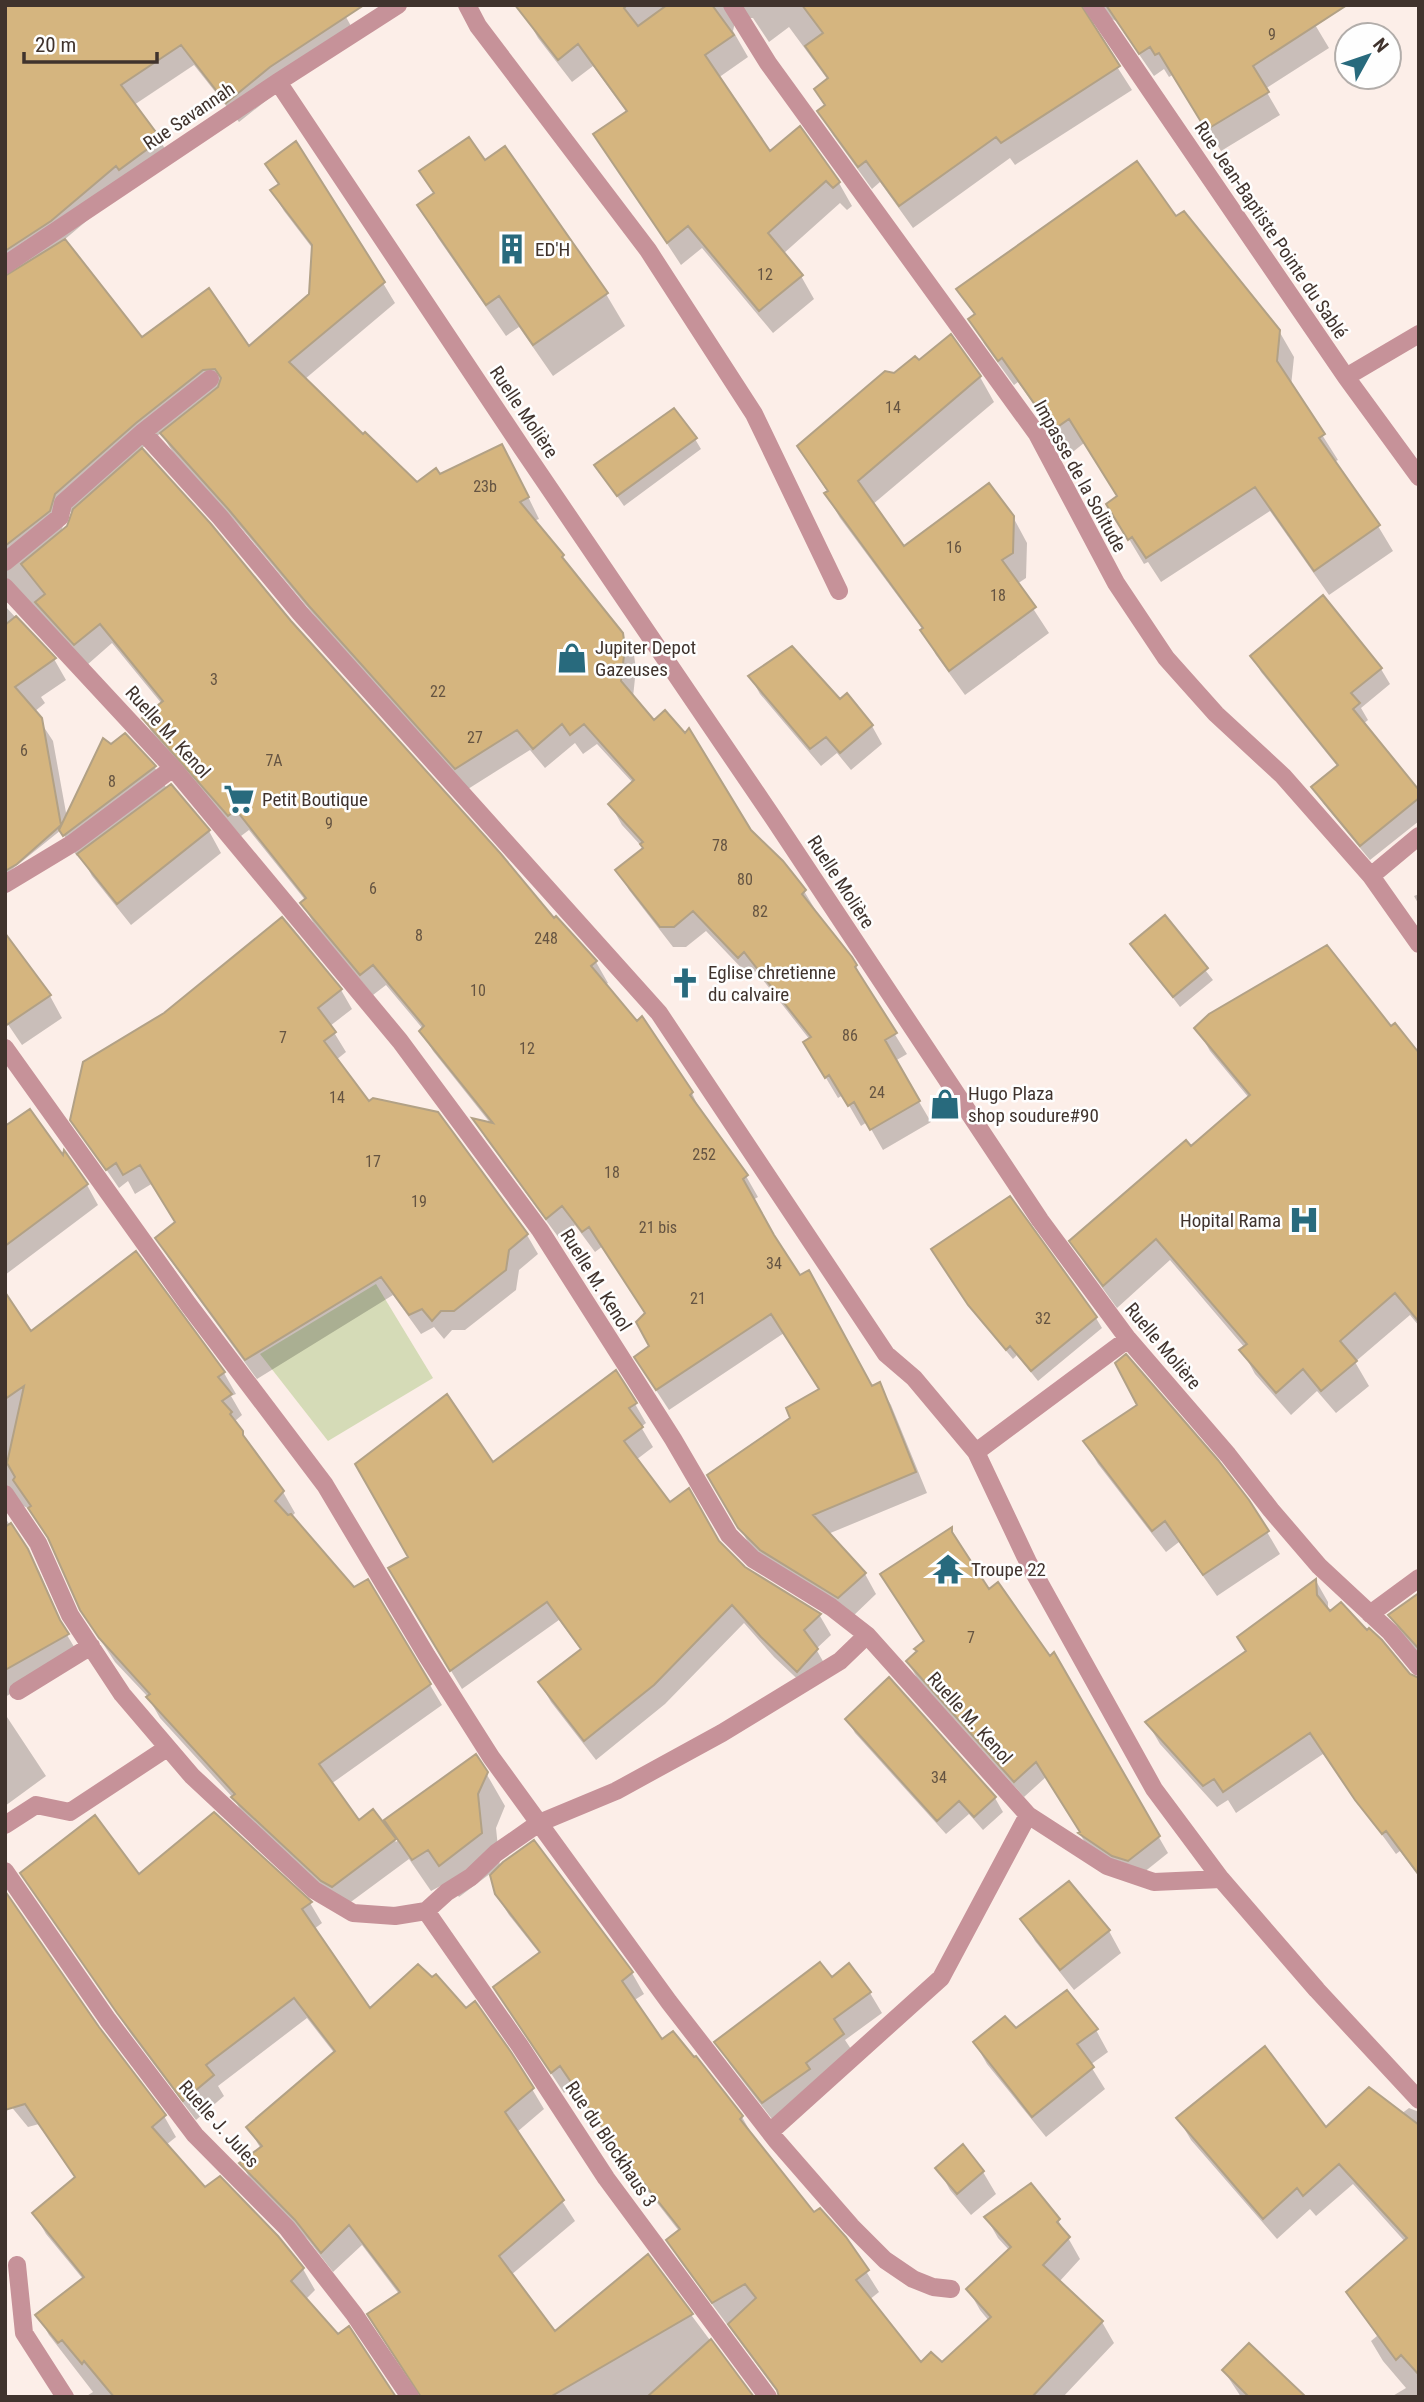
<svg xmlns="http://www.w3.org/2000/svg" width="1424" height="2402" font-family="'Roboto Condensed',sans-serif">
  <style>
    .green { fill: #d5dbb7 }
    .shadow { fill: #0003; fill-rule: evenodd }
    .building { fill: #d5b57f; stroke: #b2a185; stroke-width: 2 }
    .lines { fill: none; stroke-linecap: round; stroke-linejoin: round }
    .minor { stroke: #c69299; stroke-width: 18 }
    .labels { text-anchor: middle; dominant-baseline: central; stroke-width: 5; stroke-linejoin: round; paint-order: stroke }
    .number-label { font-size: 16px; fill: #655442 }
    .street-label { font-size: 19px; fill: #40332d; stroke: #fefefe }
    .poi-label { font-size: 19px; fill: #40332d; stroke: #fefefe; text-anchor: start }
  </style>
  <rect width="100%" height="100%" fill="#fceee8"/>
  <path class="green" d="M376,1284L433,1378L328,1441L260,1354Z"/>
  <path class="shadow" d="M5,5L346,17L351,26L282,88L239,122L194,65L134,105L160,140L171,160L129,185L64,240L142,340L249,348L310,295L313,249L284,211L272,191L279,186L267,165L383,283L395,303L305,379L363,437L417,485L439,476L513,466L539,519L534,521L621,634L634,655L636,669L633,697L804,891L816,911L815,913L856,966L866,988L907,1054L895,1061L931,1122L883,1150L867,1122L861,1126L843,1095L838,1098L817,1063L810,1040L756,971L750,977L706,931L686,947H673L629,890L618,870L644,849L622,825L610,804L633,783L597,744L583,754L575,743L545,768L530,750L468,789L323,626L243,530L174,454L161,433L141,449L553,920L556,918L596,962L608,983L605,985L637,1023L642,1019L692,1093L702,1115L746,1176L758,1197L753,1200L776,1242L872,1388L879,1385L891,1405L927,1493L828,1534L865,1574L876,1594L851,1618L752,1549L710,1476L793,1418L820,1390L784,1333L669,1410L648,1378L651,1346L646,1314L603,1246L595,1252L575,1225L559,1238L486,1139L475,1121L491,1124L433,1051L421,1031L423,1029L386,985L373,995L314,924L302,903L306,901L249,830L241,836L156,739L144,719L162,704L112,643L87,665L14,596L5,605ZM76,507L69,527L60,534L67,515Z
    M538,5H1341L1314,23L1329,48L1265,89L1280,115L1221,151L1174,74L1169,77L1164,69L1154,76L1116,21L1106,16L1099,18L1094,24V31L1132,90L1015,165L1010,158L913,228L880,182L872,189L833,135L819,112L826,107L816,89L828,80L789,27L769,42L753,18H740L735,22L733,31L748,57L718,78L770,154L839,183L852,206L847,210L840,203L783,254L801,276L814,299L773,333L702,248L681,265L596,135L627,113L593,66L572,82L538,38L525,15Z
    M485,162L606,294L625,326L553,376L519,327L506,336L438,238L419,206L435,195L421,172Z
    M1175,219L1279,331L1294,357L1291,386L1338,460L1334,462L1378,526L1393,551L1329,595L1270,511L1161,582L1148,562L1144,564L1123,529L1119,498L1084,443L1069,455L1018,382L1014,385L985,345L970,320L975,316L959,289Z
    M919,363L980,377L994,402L872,505L903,549L1013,517L1027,543L1026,578L1017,584L1049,633L965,695L936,655L923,630L840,518L826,494L828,493L799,446L894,375Z
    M695,439L701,449L624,506L603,476Z
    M5,606L54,659L66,680L41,697L45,703L34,712L53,741L67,818L111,747L125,735L155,768L167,789L171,786L209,831L221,853L131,925L92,876L80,854L77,856L74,852L61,830L5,875Z
    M1252,656L1381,669L1390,684L1361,708L1368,720L1363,724L1419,793V821L1370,860L1323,803L1314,787L1338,767L1261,672Z
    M750,676L840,701L847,696L872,726L882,744L851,770L837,753L821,766L760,694Z
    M1419,894V905L1414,896Z
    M1164,918L1213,980L1180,1007L1132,944Z
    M282,920L341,990L352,1009L330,1026L346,1052L336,1060L368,1104L527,1235L538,1254L519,1270L516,1290L465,1330H452L444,1339L434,1327L421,1334L393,1295L257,1379L168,1257L157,1238L177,1223L153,1183L135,1194L128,1181L119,1188L72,1120L165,1015Z
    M18,954L50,996L62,1018L22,1045L5,1020Z
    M1197,1028L1391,1029L1419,1055V1326L1410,1315L1355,1362L1369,1386L1336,1413L1317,1391L1291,1415L1255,1374L1242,1350L1245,1348L1170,1260L1117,1308L1085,1264L1072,1241L1191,1148L1249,1098L1210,1051Z
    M5,1129L64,1159L87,1185L98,1205L5,1275Z
    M136,1254L224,1373L236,1394L231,1396L242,1415L235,1421L253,1453L283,1492L295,1513L291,1517L430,1685L442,1705L331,1784L358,1822L372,1811L396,1842L398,1840L386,1820L486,1773L505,1806L496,1828L500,1867L534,1843L632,1973L644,1994L633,2001L661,2042L693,2060L696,2058L742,2117L754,2138L814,2214L845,2238L879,2292L869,2300L921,2364H942L989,2321L980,2310L968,2289L1009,2250L998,2238L986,2217L1058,2220L1080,2259L1059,2282L1102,2322L1114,2343L1063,2397H781L680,2261L668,2240L679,2231L630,2168L573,2085L564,2093L495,1988L540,1954L509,1915L496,1894L491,1873L459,1897L448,1882L431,1891L409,1859L344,1907L245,1818L234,1799L160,1718L148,1697L115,1662L94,1630L53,1545L28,1508L16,1503L6,1509V1519L39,1571L67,1635L79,1655L5,1697V1300L31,1333Z
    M939,1260L1096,1318L1102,1328L1038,1381L1017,1355L1013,1359L976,1315Z
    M635,1404L646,1423L641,1427L653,1447L636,1460L669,1504L718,1542L744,1568L820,1616L831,1635L816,1649L828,1670L809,1690L774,1657L744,1623L665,1704L596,1760L551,1702L540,1683L582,1651L559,1620L462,1689L401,1588L410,1558L493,1465Z
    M1085,1442L1267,1532L1280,1554L1217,1596L1179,1542L1166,1552L1098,1464Z
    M951,1529L989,1591L1050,1658L1053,1655L1168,1853L1138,1877L1089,1849L1080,1834L1081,1833L1046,1777L1024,1797L917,1678L908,1662L925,1642Z
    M1316,1581L1328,1602V1614L1410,1676L1419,1679V1877L1400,1851L1396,1854L1323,1754L1236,1813L1228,1800L1217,1807L1160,1744L1147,1722L1247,1652Z
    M1419,1597V1655L1403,1637L1391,1615Z
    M5,1714L46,1776L5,1806Z
    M847,1719L995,1798L1003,1812L983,1830L969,1814L946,1834L855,1733Z
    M23,1874L139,1877L310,1903L322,1923L314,1929L370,2010L532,2089L544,2109L517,2132L575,2221L511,2275L554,2333L648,2257L724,2359L709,2397H422L399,2294L362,2245L333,2272L309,2241L253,2184L241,2163L261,2149L248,2127L335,2054L307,2018L218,2086L224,2096L196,2120L131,2034Z
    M1068,1883L1109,1931L1121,1953L1074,1990L1035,1941L1023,1919Z
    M870,1993L882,2013L845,2040L855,2055L775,2123L729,2063L717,2042Z
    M98,2028L164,2116L176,2137L166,2145L205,2190L277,2237L303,2269L315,2290L305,2300L394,2397H85L93,2392L49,2335L38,2315L83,2279L46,2234L34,2213L76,2178L39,2124L28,2127L5,2099Z
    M1096,2030L1108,2052L1090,2065L1105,2089L1046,2137L987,2064L975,2043L1016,2031Z
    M1409,2108L1419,2112V2253L1417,2255L1353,2184L1316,2216L1310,2209L1277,2239L1191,2140L1178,2118L1325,2130L1401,2114Z
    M938,2168L983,2172L996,2194L971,2215L950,2190Z
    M1419,2270V2397H1391L1406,2388L1383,2361L1371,2341L1377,2336L1349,2293Z
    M1224,2371L1299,2397H1241Z"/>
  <path class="building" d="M5,5H364L270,67L226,103L181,45L121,85L161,139L119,170L116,166L51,221L5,251Z
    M515,5H627L624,8L638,26L667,5H712L734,35L705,55L770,151L800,126L840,182L833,188L826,181L768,233L803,275L759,311L688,226L667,243L593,134L627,111L578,44L558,60Z
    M802,5H1081L1120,66L1001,143L996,137L899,206L866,161L858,167L817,111L825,105L814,89L828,78L805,46L823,33Z
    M1106,5H1347L1253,66L1269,92L1206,130L1159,53L1155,55L1150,47L1139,54Z
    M469,137L485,160L505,146L608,293L533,345L499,296L486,305L417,205L434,193L419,171Z
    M296,141L385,282L289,362L363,434L365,432L417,482L436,468L440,474L502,444L529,497L520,502L564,555L562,557L623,633L625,647L621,681L654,720L665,710L685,733L689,728L751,830L783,861L806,890L802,894L852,957L857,965L855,967L897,1033L885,1040L920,1101L870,1130L854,1102L848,1106L829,1075L825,1078L803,1042L811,1037L744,952L738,958L693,911L674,927H660L615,870L643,848L640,844L643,842L608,804L634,780L584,724L570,735L562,724L533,749L517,730L455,769L309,606L229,510L160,433L218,387L221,378L215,369L203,370L136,423L55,494L50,511L5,546V276L65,239L142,337L209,288L249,346L309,294L312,245L270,190L279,184L265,164Z
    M1137,161L1176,216L1184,211L1280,330L1277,361L1325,434L1319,438L1380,525L1314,571L1255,487L1146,558L1132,537L1128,540L1106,504L1117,496L1069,419L1053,430L1002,358L998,361L968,319L975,314L956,289Z
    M951,334L981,376L858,481L904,546L989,483L1014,516L1013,553L1002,560L1036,607L949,671L920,630L923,628L824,493L828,491L797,446L885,371L894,373L915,356L919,360Z
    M674,408L697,438L617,496L594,465Z
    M142,448L211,524L291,621L501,854L554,918L556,916L597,961L591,966L637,1021L642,1016L693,1092L690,1095L748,1175L743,1179L774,1235L800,1275L809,1270L872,1386L880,1382L916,1472L813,1515L866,1573L838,1598L760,1550L738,1528L707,1475L790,1418L786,1408L819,1389L771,1314L656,1390L634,1357L649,1346L636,1322L645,1313L589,1227L582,1232L562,1206L546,1219L472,1118L493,1123L419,1031L424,1026L373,965L360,975L300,903L306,898L236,810L228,816L142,718L163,701L100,624L74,645L35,602L45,594L21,564L67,526L73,509Z
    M1323,595L1382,668L1351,693L1360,703L1353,709L1419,790V798L1360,846L1311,787L1338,765L1250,656Z
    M16,616L56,658L15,687L42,718L61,825L17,864L5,871V625Z
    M792,646L840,699L847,693L873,725L840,753L826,737L810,749L748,676Z
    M125,733L156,766L63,836L59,830L103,738L111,744Z
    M171,784L210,830L117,904L77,854Z
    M1165,915L1208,968L1173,997L1130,944Z
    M282,917L342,989L318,1008L336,1032L324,1041L369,1101L373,1098L438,1112L528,1234L509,1250L506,1270L454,1311H441L432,1321L422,1309L409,1315L381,1277L245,1360L155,1238L175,1222L140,1165L123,1175L116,1163L106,1170L70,1120L83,1062L164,1013Z
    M5,933L51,995L5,1026Z
    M1327,945L1391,1026L1395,1023L1419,1053V1322L1395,1293L1340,1341L1357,1361L1321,1391L1303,1369L1276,1393L1239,1350L1247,1344L1156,1239L1103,1286L1069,1241L1186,1140L1191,1146L1250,1095L1194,1028L1209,1014Z
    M30,1109L63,1155L64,1150L88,1184L5,1246V1126Z
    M1010,1196L1097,1317L1031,1371L1010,1346L1006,1350L968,1305L931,1249Z
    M136,1251L225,1372L218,1377L232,1394L222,1401L232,1412L230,1414L243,1431V1435L284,1491L275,1501L288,1515L291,1514L354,1587L368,1579L431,1684L319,1764L359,1820L373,1809L396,1839L332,1887L321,1881L231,1797L235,1794L146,1697L150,1694L99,1638L80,1610L48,1538L28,1508L31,1506L13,1480L15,1477L7,1463L24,1386L5,1399V1292L31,1331Z
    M1126,1354L1218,1460L1249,1500L1269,1531L1203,1575L1165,1521L1152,1531L1083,1441L1137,1405L1115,1363Z
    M616,1370L637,1403L629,1408L643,1427L624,1441L670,1502L689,1488L719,1541L745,1567L821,1614L804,1630L818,1649L797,1672L761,1637L732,1605L654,1685L584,1741L538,1682L581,1649L547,1602L450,1671L388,1568L408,1557L355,1464L447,1394L493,1462Z
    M11,1523L28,1549L60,1620L69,1634L5,1670V1527Z
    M952,1527V1532L989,1589L998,1582L1050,1656L1054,1652L1160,1836L1128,1861L1112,1856L1078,1833L1080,1832L1036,1762L1014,1782L906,1661L917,1651L914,1649L924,1641L880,1574Z
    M1316,1579L1317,1595L1330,1611L1341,1602L1367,1630L1369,1628L1382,1640L1410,1674L1419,1678V1875L1386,1831L1382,1834L1355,1800L1310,1733L1223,1792L1214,1779L1203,1786L1145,1722L1246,1651L1237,1637Z
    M1419,1593V1649L1388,1615Z
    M889,1677L996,1797L974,1817L959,1801L937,1821L845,1719Z
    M476,1754L488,1772L478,1794L482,1833L439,1866L428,1850L412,1860L384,1820Z
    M214,1812L312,1902L302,1909L370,2008L418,1964L432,1977L436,1974L466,2008L475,2001L511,2052L534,2088L505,2112L564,2200L499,2256L555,2331L648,2254L693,2314L550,2397H421L367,2314L400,2292L349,2225L321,2253L295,2220L239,2163L262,2146L246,2127L335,2051L294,1998L206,2065L214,2075L183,2101L117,2013L20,1873L95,1815L139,1874Z
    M534,1840L633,1972L622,1981L662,2039L673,2031L694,2057L696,2056L743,2116L740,2119L814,2212L820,2208L846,2237L869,2270L856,2280L921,2362L931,2352L942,2362L991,2317L966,2289L1011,2247L984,2217L1031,2183L1060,2219L1057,2222L1070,2237L1043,2265L1103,2321L1032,2397H779L777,2390L728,2324L756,2298L745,2284L712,2303L666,2240L680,2229L616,2148L560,2066L551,2073L493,1987L540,1952L495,1894L490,1875L503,1862Z
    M1069,1881L1110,1930L1060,1970L1020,1919Z
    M5,1891L99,2027L166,2115L152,2127L205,2187L220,2176L278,2236L304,2268L291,2281L338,2334L349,2326L396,2397H114L84,2361L82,2364L62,2340L58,2343L35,2315L84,2277L32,2213L75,2177L25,2104L5,2110Z
    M820,1962L832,1977L849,1963L871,1992L834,2019L844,2034L806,2063L810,2069L762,2103L714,2042Z
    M1067,1990L1098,2029L1077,2044L1094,2067L1032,2117L973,2042L1005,2016L1016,2028Z
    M1265,2046L1326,2127L1369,2087L1419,2125V2375L1401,2355L1396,2360L1346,2292L1407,2238L1339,2164L1303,2196L1297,2188L1263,2219L1176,2118Z
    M963,2144L984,2171L957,2194L935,2168Z
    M711,2339L754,2397H647Z
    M1249,2343L1306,2397H1249L1222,2370Z"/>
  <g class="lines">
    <path class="minor" d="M467,5L478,26L648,250L754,414L839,591
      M732,5L768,63L1037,434L1116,583L1166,658L1216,714L1283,776L1371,876L1419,944
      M1092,5L1346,377L1419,477
      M278,82L522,448L774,819L1040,1220L1128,1339L1228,1455L1271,1510L1319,1566L1390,1632L1419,1667
      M5,265L278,82L398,5
      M1346,377L1419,334
      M143,432L220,517L300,613L659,1013L886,1354L914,1378L976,1452
      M5,562L60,517L63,503L143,432L210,379
      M5,587L173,768L400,1041L540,1230L673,1439L729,1535L753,1559L831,1607L867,1635L1028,1815L1107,1866L1154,1882L1221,1879
      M1371,876L1419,836
      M5,884L73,843L173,768
      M5,1048L188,1304L325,1485L427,1656L491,1757L669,2002L776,2140L851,2226L885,2260L913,2279L933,2287L951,2289
      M1128,1339L976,1452L1028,1562L1154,1789L1221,1879L1317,1990L1419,2100
      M5,1494L38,1543L70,1615L122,1694L192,1776L314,1890L353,1913L395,1916L426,1911L447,1892L471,1877L496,1853L539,1823L616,1791L722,1733L840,1661L867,1635
      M1370,1614L1419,1578
      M18,1691L91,1646
      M5,1825L36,1805L70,1812L167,1748
      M5,1871L108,2020L195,2135L287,2228L354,2314L410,2397
      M426,1911L520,2046L606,2178L768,2397
      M770,2132L941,1978L1028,1815
      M17,2265L24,2333L65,2397"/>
  </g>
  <defs>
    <g id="building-bare" transform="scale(2.415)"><path d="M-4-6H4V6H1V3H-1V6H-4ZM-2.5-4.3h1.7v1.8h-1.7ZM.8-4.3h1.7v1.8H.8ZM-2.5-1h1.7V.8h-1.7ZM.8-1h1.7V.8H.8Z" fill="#286a7d" stroke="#fefefe" stroke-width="2.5" paint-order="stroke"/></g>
    <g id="shop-bare" transform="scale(2.415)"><path d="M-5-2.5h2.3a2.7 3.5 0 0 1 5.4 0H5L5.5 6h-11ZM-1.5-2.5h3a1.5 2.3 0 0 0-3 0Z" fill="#286a7d" stroke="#fefefe" stroke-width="2.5" paint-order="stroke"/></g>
    <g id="supermarket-bare" transform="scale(2.415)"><path d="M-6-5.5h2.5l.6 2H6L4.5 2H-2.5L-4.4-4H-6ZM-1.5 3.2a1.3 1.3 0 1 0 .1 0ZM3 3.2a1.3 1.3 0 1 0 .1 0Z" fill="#286a7d" stroke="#fefefe" stroke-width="2.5" paint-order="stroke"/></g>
    <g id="church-bare" transform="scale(2.415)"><path d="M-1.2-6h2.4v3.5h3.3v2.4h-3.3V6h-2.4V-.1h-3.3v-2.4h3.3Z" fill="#286a7d" stroke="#fefefe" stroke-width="2.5" paint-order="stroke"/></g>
    <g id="hospital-bare" transform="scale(2.415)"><path d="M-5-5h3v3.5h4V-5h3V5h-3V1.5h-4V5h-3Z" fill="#286a7d" stroke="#fefefe" stroke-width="2.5" paint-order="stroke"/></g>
    <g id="temple-bare" transform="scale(2.415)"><path d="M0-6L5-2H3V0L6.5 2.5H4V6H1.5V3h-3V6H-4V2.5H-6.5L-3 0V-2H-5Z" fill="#286a7d" stroke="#fefefe" stroke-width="2.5" paint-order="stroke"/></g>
  </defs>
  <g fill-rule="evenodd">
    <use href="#building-bare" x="512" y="249"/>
    <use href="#shop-bare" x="572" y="658"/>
    <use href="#supermarket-bare" x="239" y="799"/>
    <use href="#church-bare" x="685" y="983"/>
    <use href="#shop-bare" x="945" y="1104"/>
    <use href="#hospital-bare" x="1304" y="1220"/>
    <use href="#temple-bare" x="948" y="1569"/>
  </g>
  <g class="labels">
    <g class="number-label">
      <text x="1272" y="34">9</text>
      <text x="765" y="274">12</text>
      <text x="893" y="407">14</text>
      <text x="485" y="486">23b</text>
      <text x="954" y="547">16</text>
      <text x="998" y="595">18</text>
      <text x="214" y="679">3</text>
      <text x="438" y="691">22</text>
      <text x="475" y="737">27</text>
      <text x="24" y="750">6</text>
      <text x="274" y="760">7A</text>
      <text x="112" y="781">8</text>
      <text x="329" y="823">9</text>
      <text x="720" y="845">78</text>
      <text x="745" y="879">80</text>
      <text x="373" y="888">6</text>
      <text x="760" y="911">82</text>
      <text x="419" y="935">8</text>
      <text x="546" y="938">248</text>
      <text x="478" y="990">10</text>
      <text x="850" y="1035">86</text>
      <text x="283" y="1037">7</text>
      <text x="527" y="1048">12</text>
      <text x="877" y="1092">24</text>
      <text x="337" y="1097">14</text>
      <text x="704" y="1154">252</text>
      <text x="373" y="1161">17</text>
      <text x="612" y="1172">18</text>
      <text x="419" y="1201">19</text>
      <text x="658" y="1227">21 bis</text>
      <text x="774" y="1263">34</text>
      <text x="698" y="1298">21</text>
      <text x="1043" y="1318">32</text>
      <text x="971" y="1637">7</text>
      <text x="939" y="1777">34</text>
    </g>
    <g class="street-label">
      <text transform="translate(189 116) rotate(-34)">Rue Savannah</text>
      <text transform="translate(1271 230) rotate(56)">Rue Jean-Baptiste Pointe du Sablé</text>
      <text transform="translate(524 412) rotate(56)">Ruelle Molière</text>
      <text transform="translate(1080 476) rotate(61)">Impasse de la Solitude</text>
      <text transform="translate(168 732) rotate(48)">Ruelle M. Kenol</text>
      <text transform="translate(841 882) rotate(57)">Ruelle Molière</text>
      <text transform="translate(596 1280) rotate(58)">Ruelle M. Kenol</text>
      <text transform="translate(1163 1346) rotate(50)">Ruelle Molière</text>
      <text transform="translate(970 1718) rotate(48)">Ruelle M. Kenol</text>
      <text transform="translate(219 2124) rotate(48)">Ruelle J. Jules</text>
      <text transform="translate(611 2144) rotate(56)">Rue du Blockhaus 3</text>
    </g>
    <g class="poi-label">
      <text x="535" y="249">ED'H</text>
      <text x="595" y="647">Jupiter Depot<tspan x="595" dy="22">Gazeuses</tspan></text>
      <text x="262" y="799">Petit Boutique</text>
      <text x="708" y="972">Eglise chretienne<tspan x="708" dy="22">du calvaire</tspan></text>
      <text x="968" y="1093">Hugo Plaza<tspan x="968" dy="22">shop soudure#90</tspan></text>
      <text x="1281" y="1220" text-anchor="end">Hopital Rama</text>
      <text x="971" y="1569">Troupe 22</text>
    </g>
  </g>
  <rect width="1424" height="2402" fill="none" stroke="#40332d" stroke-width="14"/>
  <g transform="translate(1368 56) rotate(50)"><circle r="33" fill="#fefefe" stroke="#b2adaa" stroke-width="2"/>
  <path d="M0-5L12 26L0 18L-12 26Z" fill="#286a7d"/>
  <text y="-10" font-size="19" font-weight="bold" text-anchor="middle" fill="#40332d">N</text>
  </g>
  <path d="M24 52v10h133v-10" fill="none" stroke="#40332d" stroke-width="3.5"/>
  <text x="35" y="52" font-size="21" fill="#40332d" stroke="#fefefe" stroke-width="5" paint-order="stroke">20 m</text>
</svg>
